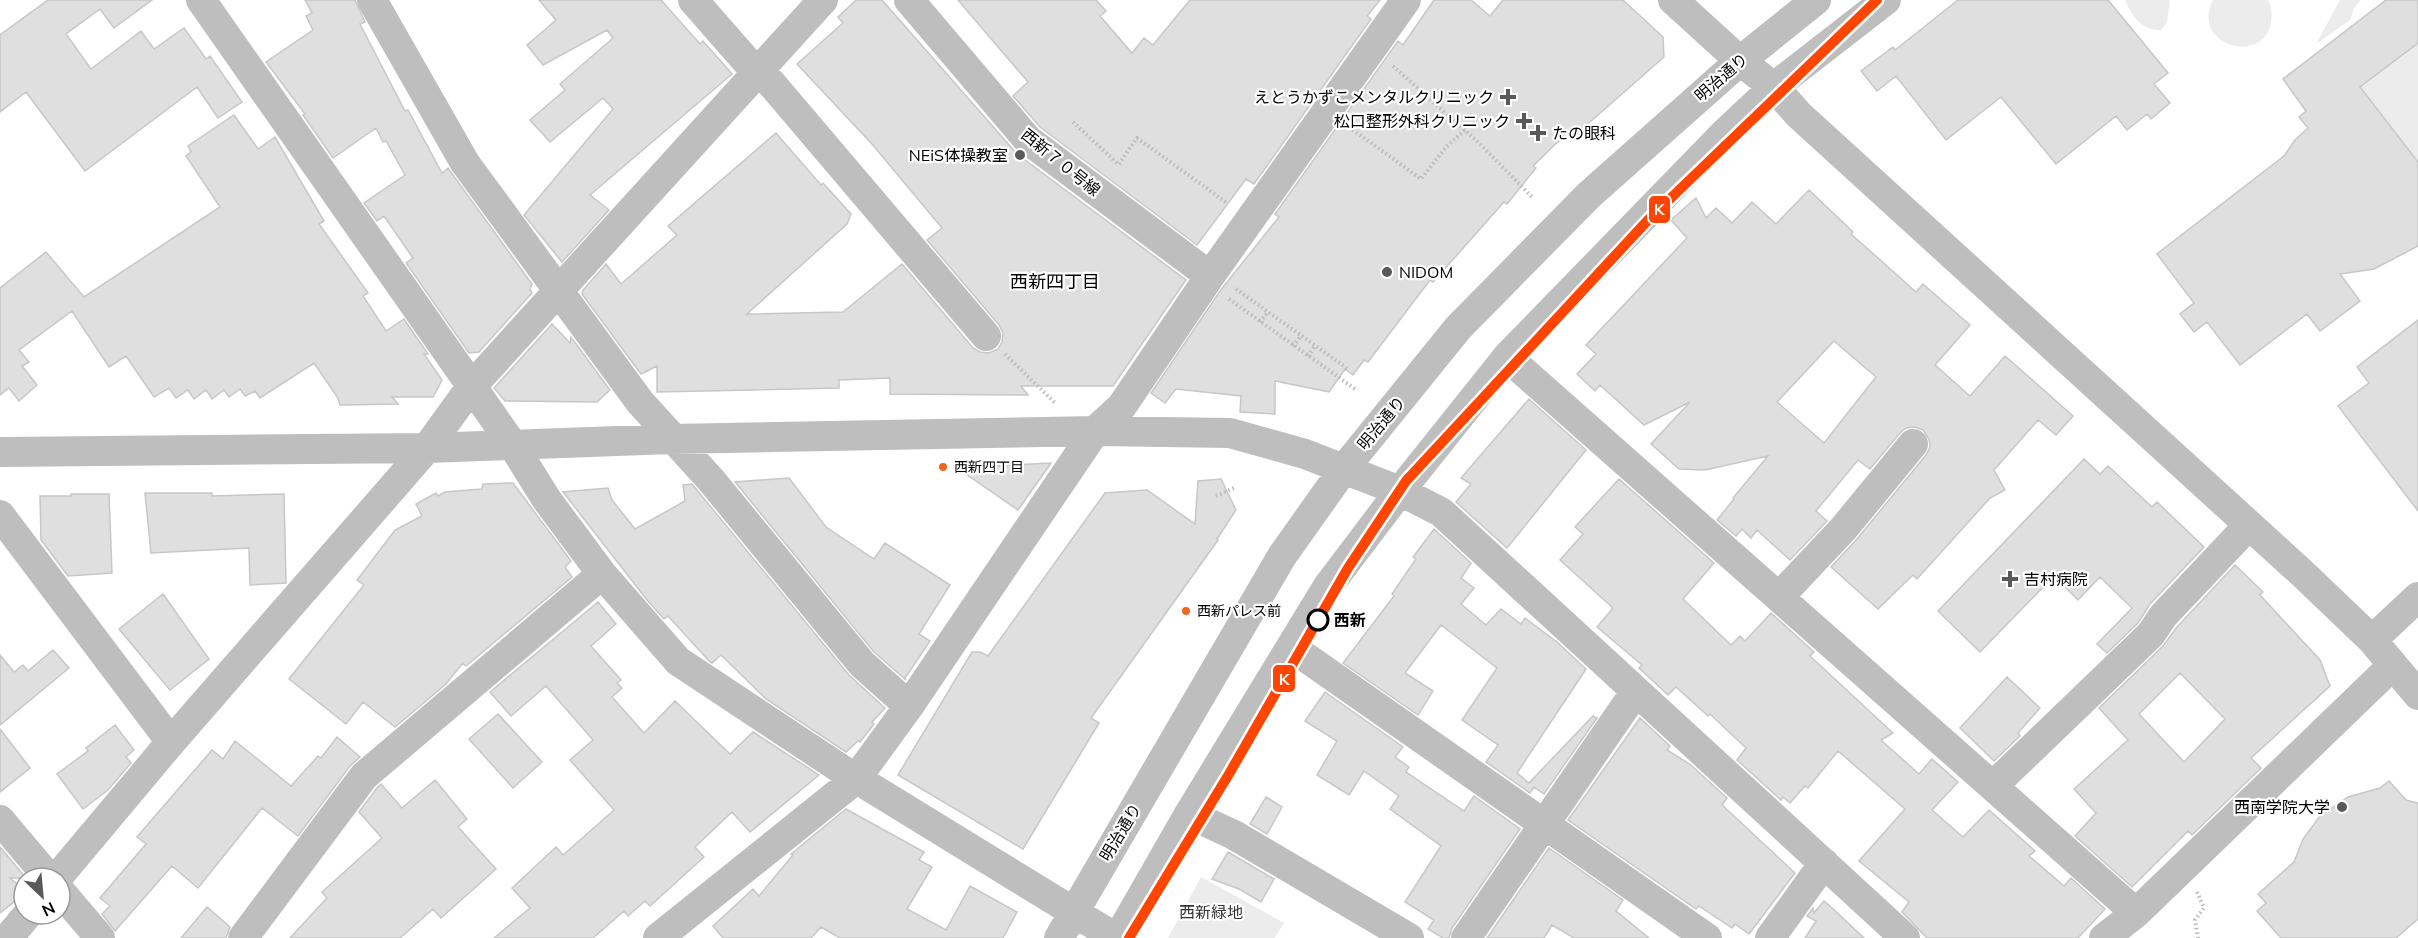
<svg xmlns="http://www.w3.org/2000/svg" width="2418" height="938" font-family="Mulish,'Noto Sans JP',sans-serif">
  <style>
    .green { fill: #ececec }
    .building { fill: #dfdfdf; stroke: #c7c7c7; stroke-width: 1.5; fill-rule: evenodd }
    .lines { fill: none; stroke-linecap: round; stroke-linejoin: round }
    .path { stroke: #b9b9b9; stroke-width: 4; stroke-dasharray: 1.5 3; stroke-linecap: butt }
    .minor { stroke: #bebebe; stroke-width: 30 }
    .metro-1-casing { stroke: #fff; stroke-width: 15 }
    .metro-1 { stroke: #ff4500; stroke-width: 10 }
    .poi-dot { fill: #595959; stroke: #fff; stroke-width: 2 }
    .bus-dot { fill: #f26522; stroke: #fff; stroke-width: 2 }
    .stop-dot { fill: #fff; stroke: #000; stroke-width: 3 }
    .labels { text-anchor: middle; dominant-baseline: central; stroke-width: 4.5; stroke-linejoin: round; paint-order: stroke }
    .bus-label { font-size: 14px; fill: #000; stroke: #fff; text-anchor: start }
    .street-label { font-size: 16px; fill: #000; stroke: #fff }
    .poi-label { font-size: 16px; fill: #000; stroke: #fff; text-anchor: end }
    .stop-label { font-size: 16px; font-weight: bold; fill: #000; stroke: #fff; text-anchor: start }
    .park-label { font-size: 16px; fill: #333; stroke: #fff }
    .neighbourhood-label { font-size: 18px; fill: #000; stroke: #fff }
    .line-badge { stroke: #fff; stroke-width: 2 }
    .badge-label { font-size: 16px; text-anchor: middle; font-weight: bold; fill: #fff }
  </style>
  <rect width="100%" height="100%" fill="#fff"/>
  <path class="green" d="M2125,0H2170L2167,22L2161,30C2142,31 2132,16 2125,0Z
    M2213,0H2268C2272,7 2272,15 2271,23C2262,66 2190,45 2213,0Z
    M2340,0H2361L2354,8L2350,20L2316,44Z
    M2418,43V162L2360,87Z
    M1201,877L1284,923L1275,938H1168Z"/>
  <path class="building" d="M48,0H152L114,28L100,9L66,34L91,69L141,31L154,49L184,28L206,59L210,56L242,102L218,118L197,87L85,171L26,92L0,112V35Z
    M305,0H355L365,22L360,24L405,111L408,110L442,173L448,168L532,284L530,289L532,293L479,352L469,353L406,263L413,258L384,216L377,221L364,203L405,175L386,141L383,142L376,128L333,158L303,115L305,114L266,62L313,30L306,16L312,13Z
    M539,0H661L700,44L703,41L732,74L590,195L609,210L562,262L524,215L613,109L603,98L550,142L530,120L565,90L560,84L613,38L607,30L543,65L527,45L556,20Z
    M856,0H882L1017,154L1186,280L1113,386H1021L1028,395L890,394V378L839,380V388L657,392V366L641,374L582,294L583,290L606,264L621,284L677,235L668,226L776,133L821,185L823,183L851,214L847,224L747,314L843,312L902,264L973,348L980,352L989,353L998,349L1002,342L1003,333L999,325L927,240L942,228L872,144L797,64L843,23L838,17Z
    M958,0H1096L1106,11L1100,16L1132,53L1144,38L1153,45L1190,0H1380L1367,16L1371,19L1254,184L1246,179L1197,245L1040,127L1013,96L1028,82Z
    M1434,0H1471L1490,16L1503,0H1623L1663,37L1664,57L1574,136L1569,131L1533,166L1536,168L1507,204L1504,202L1433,282L1430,280L1368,362L1364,360L1353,375L1345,369L1329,392L1275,381V414L1240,412L1241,396L1176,389L1165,403L1151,393L1220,291L1279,217L1275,214L1398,41L1403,45Z
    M1958,0H2108L2168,73L2154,84L2170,103L2151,119L2147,114L2127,130L2116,116L2056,164L2001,97L1946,140L1896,76L1877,91L1861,71L1893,47L1895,50Z
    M2386,0H2418V43L2360,87L2418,162V246L2374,269L2340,274L2360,301L2320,331L2307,314L2240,365L2207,322L2194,332L2180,314L2194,303L2157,254L2284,156L2295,140L2308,128L2299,117L2306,111L2283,79Z
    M234,115L258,149L275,137L324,221L319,224L368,293L363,296L386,331L404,319L428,354H424L442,380L433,397H392L398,404L340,405L338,398L314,363L260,398L255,391L245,396L240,389L229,397L224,390L212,399L206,390L194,399L188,390L176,398L169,388L154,397L126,356L109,367L72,311L19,350L29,362L22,366L37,385L19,401L9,388L0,395V288L46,252L84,297L220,207L186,156L191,152L188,146Z
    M1809,190L1853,232L1851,234L1916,292L1923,284L1970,325L1935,365L1970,396L2005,356L2073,416L2056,435L2038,420L1994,470L2005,490L1990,498L1917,579L1913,575L1878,609L1831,567L1857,539L1926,455L1930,447L1929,439L1923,430L1915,427L1906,428L1900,433L1870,469L1858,460L1816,511L1827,521L1790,560L1757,530L1751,538L1742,529L1736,536L1717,520L1734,499L1733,498L1768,456L1705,470L1679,469L1651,444L1690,402L1644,425L1600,385L1595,391L1577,374L1596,354L1586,345L1687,238L1671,220L1696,198L1706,218L1716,208L1732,223L1752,202L1776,224ZM1834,341L1876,377L1824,443L1777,402Z
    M2418,320V511L2338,406L2369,383L2357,367Z
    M552,324L570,343L571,337L610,390L597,402L505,401L494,388Z
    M1529,399L1586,450L1507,548L1456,502L1471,484L1461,478Z
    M2084,459L2100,474L2108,466L2152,507L2157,502L2204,547L2150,604L2138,623L2107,653L2097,644L2132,608L2100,577L2078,600L2054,576L1980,652L1938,611Z
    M1051,463L1018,510L957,468Z
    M789,478L826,527L874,559L885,543L950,585L919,634L930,641L905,678L906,680L874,652L735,482Z
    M1221,479L1236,510L1217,539L1218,540L1091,718L1099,723L1023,849L898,775L972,652H980L988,656L1105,493L1147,490L1195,524L1198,481Z
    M1619,479L1714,563L1683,599L1731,645L1740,636L1745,641L1771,613L1814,652L1810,656L1893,733L1881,740L1919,774L1932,759L1958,782L1932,810L1963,837L1989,810L2035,851L2029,856L2064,886L2071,878L2105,909L2078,938H1927L1902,912L1909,902L1859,861L1905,809L1838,751L1808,788L1805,786L1790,803L1783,797L1781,800L1737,760L1746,748L1710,714L1708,716L1676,687L1668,695L1639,668L1642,665L1597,627L1613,608L1560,560L1583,534L1575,527Z
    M513,483L571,561L565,567L572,577L466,666L463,663L445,685L395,727L363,702L346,724L289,679L364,585L357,580L395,530L422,516L416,504L436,493L438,496L445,492L482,489L483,484Z
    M692,484L849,675L885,708L872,722L874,724L860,742L858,741L846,752L766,699L721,655L712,663L710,662L668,616L664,619L647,600L563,492L608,488L612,500L635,529L685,501L683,485Z
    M145,493H212V496L284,494L286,583L250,585L249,548L151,553Z
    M71,494H109L112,573L68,576L41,540L40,496H71Z
    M1434,529L1471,563L1461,578L1474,588L1461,604L1486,625L1501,609L1521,624L1525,618L1557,642L1586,669L1517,773L1529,783L1593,716L1597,718L1544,794L1534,787L1530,793L1486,762L1498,745L1462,720L1497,668L1441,625L1405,673L1433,691L1418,715L1343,663L1394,596L1392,594L1416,559L1413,557Z
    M2235,565L2263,592L2260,595L2320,660L2330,686L2251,758L2261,768L2192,835L2188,831L2132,887L2075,836L2096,813L2074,789L2128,740L2099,708L2163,646L2177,627ZM2180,673L2225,719L2184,762L2139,714Z
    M163,594L209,659L170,690L119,629Z
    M598,602L616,624L591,646L621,680L617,683L622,688L612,697L644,733L675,701L730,754L753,732L819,775L750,832L732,812L695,847L704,857L650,906L645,901L628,916L624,911L593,938H494L530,908L512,888L556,847L563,855L614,810L570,760L593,740L546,686L511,716L490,692Z
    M53,650L69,668L0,725V655L14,672L23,665L28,671Z
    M2007,677L2040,708L2018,733L2020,736L1994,761L1960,728Z
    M1325,692L1399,744L1403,747L1395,757L1409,767L1406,772L1464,811L1474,796L1520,829L1452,928L1449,938H1443L1428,929L1434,920L1405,902L1441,846L1390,809L1399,796L1364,771L1349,795L1317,775L1337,741L1305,721Z
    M498,714L542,762L513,788L469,739Z
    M1640,718L1670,746L1667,750L1691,765L1727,798L1722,805L1795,873L1749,934L1735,924L1732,928L1699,906L1696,909L1568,820Z
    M115,725L134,750L126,757L131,763L108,790L83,809L57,774L88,751L86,748Z
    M0,729L30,768L0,792Z
    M337,737L360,757L350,766L298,836L262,808L198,888L172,866L115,931L102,914L110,906L100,898L146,844L137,837L212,750L223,759L235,741L291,786L318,756L321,758Z
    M435,780L467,819L458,827L496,869L441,918L433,909L400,938H290L327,898L322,892L382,838L359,812L377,788L381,784L402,808Z
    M2389,781L2406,800L2418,803V919L2396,938H2281L2257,911L2266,903L2258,894L2294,862L2303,839L2320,816L2348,797L2380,788Z
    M1266,797L1282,807L1267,834L1250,824Z
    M846,809L924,852L919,860L932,867L907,909L946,930L970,886L1017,912L1003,938H840L821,927L811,938H723L713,926L753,889L759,896L793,855L791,854Z
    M0,847L26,878H10L24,890V894L0,913Z
    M1549,848L1623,900L1616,911L1649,938H1574L1552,925L1544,938H1487Z
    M1228,852L1274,879L1261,902L1239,889L1212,879Z
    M1824,901L1831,907L1864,938H1805L1816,921L1807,916L1813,908L1814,913Z
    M207,907L230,927L226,938H181Z"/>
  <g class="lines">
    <path class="path" d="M1393,66L1477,141L1532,197
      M1073,122L1119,165
      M1349,127L1421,179L1446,147L1465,130
      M1119,164L1137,138L1227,203
      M1236,289L1348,369
      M1229,299L1355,389
      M1260,322L1268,312
      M1293,346L1301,336
      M1005,354L1055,403
      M1308,356L1315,346
      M1216,496L1236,487
      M2197,892L2204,908L2195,920L2198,938"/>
    <path class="minor" d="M201,0L512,444L547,500L602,574L678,661L844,771L1116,938
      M372,0L465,163L640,402L711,480L862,664L909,706
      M693,0L756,72L771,83L986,336
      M909,0L1028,140L1210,276
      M1673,0L1740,61L1774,87L1799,115L2303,574L2372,640L2418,695
      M1507,357L2136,913
      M0,452L427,448L672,439L1095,431L1230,433L1305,454L1400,491L1441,512L1905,938
      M0,515L171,742
      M1779,597L1844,528L1913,444
      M2372,640L2418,597
      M1291,647L1707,938
      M1993,786L2151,634L2163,616L2249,525
      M1189,814L1234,835L1409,938
      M0,820L49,878
      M57,878L171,742L427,448L471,387L823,0
      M60,891L100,938
      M8,938L28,914
      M243,938L364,776L602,574
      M658,938L856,779L909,706L1095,431L1122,406L1210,276L1406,0
      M1059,938L1282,556L1343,470L1458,328L1589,195L1740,61L1816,0
      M1118,938L1189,814L1328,586L1400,491L1507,357L1724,134L1774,87L1886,0
      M1466,938L1636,691
      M1770,938L1824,863
      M2104,938L2136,913L2393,665"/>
    <g class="metro-1-casing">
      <path id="metro-1" d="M1129,938L1229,774L1348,568L1406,481L1649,219L1877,0"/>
    </g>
    <use href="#metro-1" class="metro-1"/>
  </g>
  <g class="poi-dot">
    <path d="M1505 88h6v6h6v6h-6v6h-6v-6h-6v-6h6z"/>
    <path d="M1521 112h6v6h6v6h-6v6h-6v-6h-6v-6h6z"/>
    <path d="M1535 124h6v6h6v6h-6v6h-6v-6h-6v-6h6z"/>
    <circle cx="1020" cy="155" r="6"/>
    <circle cx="1387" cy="272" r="6"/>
    <path d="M2007 570h6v6h6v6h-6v6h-6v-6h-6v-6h6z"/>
    <circle cx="2342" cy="807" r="6"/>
  </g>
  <g class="bus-dot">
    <circle cx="943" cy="467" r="5"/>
    <circle cx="1186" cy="611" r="5"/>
  </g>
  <circle class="stop-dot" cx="1318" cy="620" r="10"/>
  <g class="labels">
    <g class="bus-label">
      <text x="954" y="467">西新四丁目</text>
      <text x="1197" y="611">西新パレス前</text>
    </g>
    <g class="street-label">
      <text transform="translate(1721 77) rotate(-41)">明治通り</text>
      <text transform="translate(1061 162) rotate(39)">西新７０号線</text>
      <text transform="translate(1381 423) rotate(-50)">明治通り</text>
      <text transform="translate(1120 832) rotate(-59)">明治通り</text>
    </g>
    <g class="poi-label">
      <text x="1494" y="97">えとうかずこメンタルクリニック</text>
      <text x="1510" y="121">松口整形外科クリニック</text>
      <text x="1552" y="133" text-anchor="start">たの眼科</text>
      <text x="1008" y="155">NEiS体操教室</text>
      <text x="1399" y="272" text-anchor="start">NIDOM</text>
      <text x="2024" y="579" text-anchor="start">吉村病院</text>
      <text x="2330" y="807">西南学院大学</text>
    </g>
    <g class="stop-label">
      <text x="1334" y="620">西新</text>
    </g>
    <g class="park-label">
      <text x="1211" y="912">西新緑地</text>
    </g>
    <g class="neighbourhood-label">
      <text x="1055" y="281">西新四丁目</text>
    </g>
  </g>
  <g class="line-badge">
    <rect x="1648" y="195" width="23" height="29" rx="6" fill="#ff4500"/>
    <rect x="1272" y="664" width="24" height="29" rx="6" fill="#ff4500"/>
  </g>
  <g class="badge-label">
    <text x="1659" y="215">K</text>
    <text x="1284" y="685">K</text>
  </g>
  <g transform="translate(42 896) rotate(154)"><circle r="28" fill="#ffffff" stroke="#999999" stroke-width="1.5"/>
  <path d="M0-4.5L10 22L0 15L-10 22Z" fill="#595959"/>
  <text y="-9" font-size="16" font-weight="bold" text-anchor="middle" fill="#000000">N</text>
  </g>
</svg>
